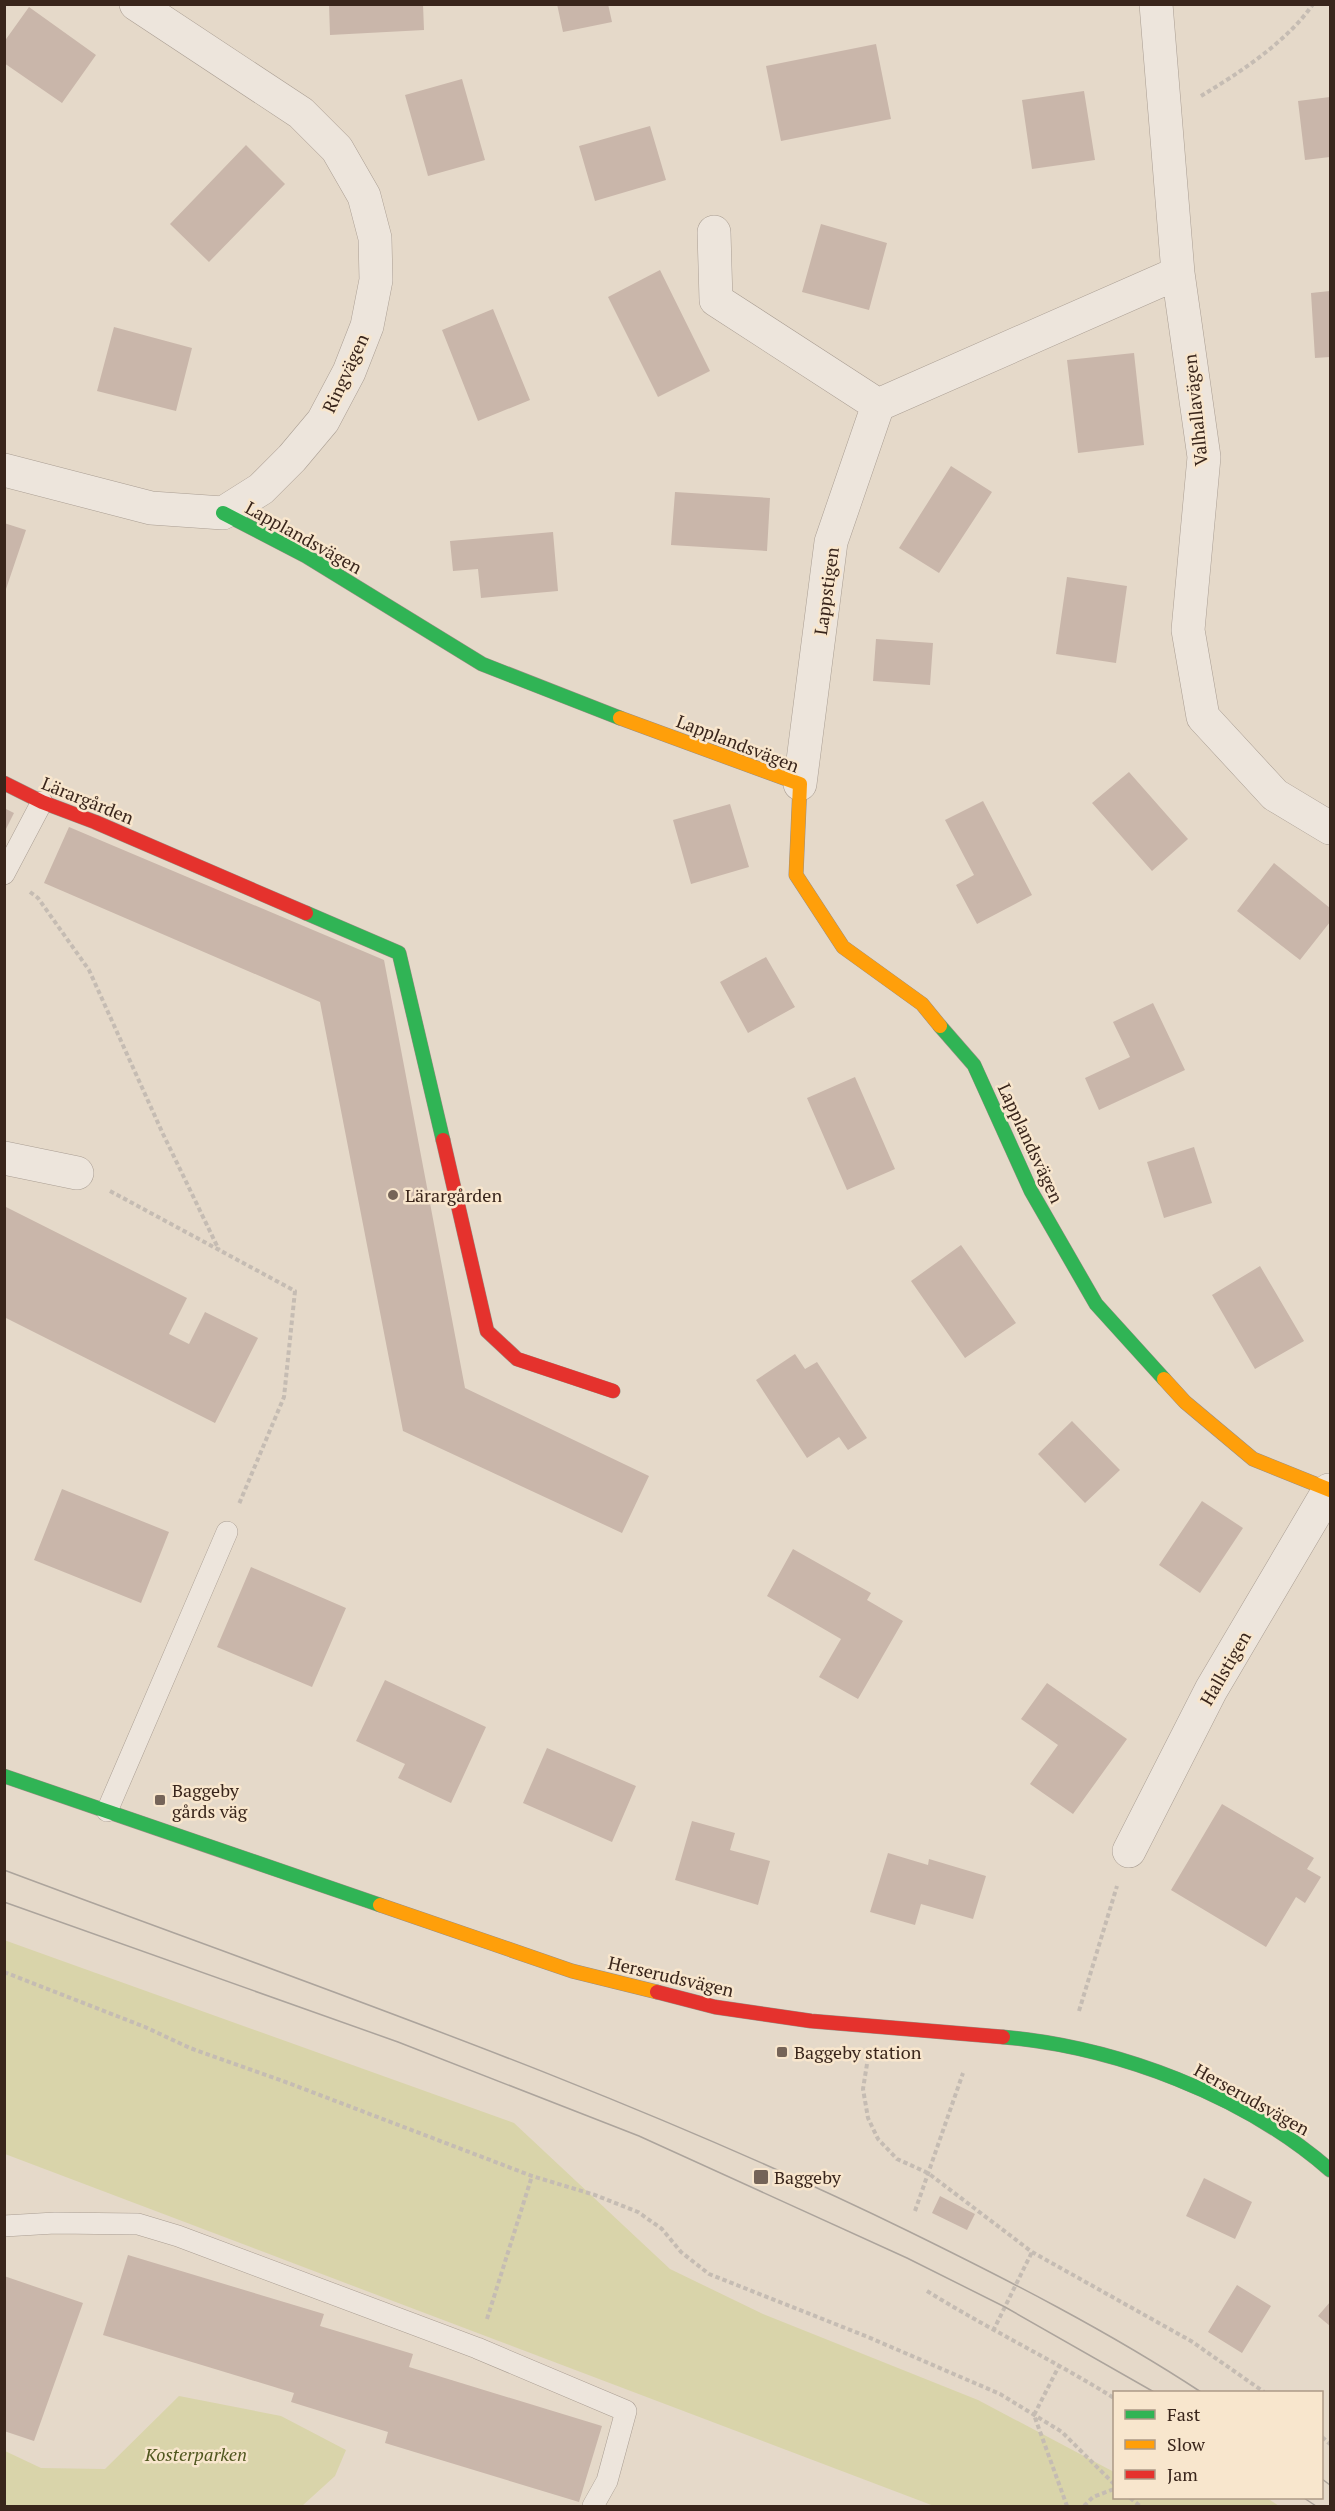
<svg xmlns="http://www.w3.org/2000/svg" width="1335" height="2511" font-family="'PT Serif',serif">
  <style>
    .green { fill: #d9d4aa }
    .building { fill: #c9b6aa }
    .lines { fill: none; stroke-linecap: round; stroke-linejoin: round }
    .lane-casing { stroke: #aa9e93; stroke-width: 22 }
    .street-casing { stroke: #aa9e93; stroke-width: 34 }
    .fast-casing { stroke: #998e83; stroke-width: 15 }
    .slow-casing { stroke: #998e83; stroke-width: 15 }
    .jam-casing { stroke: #998e83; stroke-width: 15 }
    .path { stroke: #c5bcb3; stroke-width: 4; stroke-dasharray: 4.5 3; stroke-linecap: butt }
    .lane { stroke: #ede5dc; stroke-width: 21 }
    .street { stroke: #ede5dc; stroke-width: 33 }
    .fast { stroke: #30b455; stroke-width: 14 }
    .slow { stroke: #ff9f0a; stroke-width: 14 }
    .jam { stroke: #e5322d; stroke-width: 14 }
    .tram { stroke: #aca49c; stroke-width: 1.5 }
    .poi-dot { fill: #756458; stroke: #f8e6cd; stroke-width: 2 }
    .labels { text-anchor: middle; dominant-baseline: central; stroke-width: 5; stroke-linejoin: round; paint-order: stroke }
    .street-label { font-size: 18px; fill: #39251b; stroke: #f8e6cd }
    .poi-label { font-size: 18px; fill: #39251b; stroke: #f8e6cd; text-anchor: start }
    .park-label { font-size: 18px; font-style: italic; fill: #50571f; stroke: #f8e6cd }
  </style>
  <rect width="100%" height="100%" fill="#e5d9c9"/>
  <path class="green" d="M4,1940L514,2123L670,2269L763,2314L978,2400L1114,2472V2498H1267L1279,2506H934L5,2154Z
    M179,2396L281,2416L346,2450L335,2476L302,2506H5V2451L41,2468L105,2469Z"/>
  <path class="building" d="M329,4H423L424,30L330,35Z
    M557,4H608L612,22L563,32Z
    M29,7L96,55L62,103L4,63V42Z
    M876,44L891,119L781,141L766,66Z
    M462,79L485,160L428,176L405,95Z
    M1084,91L1095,160L1032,169L1022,100Z
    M1330,97V157L1305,160L1298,101Z
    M650,126L666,180L595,201L579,146Z
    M246,145L285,184L209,262L170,224Z
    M821,224L887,243L869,310L802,292Z
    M660,270L710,371L658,397L608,297Z
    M1330,291V357L1315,358L1311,293Z
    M493,309L530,400L478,421L442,330Z
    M114,327L192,348L176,411L97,391Z
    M1134,353L1144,445L1078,453L1067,360Z
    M951,466L992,492L939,573L899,548Z
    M675,492L770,498L767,551L671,545Z
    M4,523L26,530L5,592H4Z
    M553,532L558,591L481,598L478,569L453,571L450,541Z
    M1067,577L1127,586L1116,663L1056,654Z
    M876,639L933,643L930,685L873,681Z
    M1129,772L1188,839L1152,871L1092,803Z
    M983,801L1032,895L977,924L956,885L974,875L945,820Z
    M730,804L749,867L691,884L673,820Z
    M4,808L14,813L4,833Z
    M69,827L384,960L465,1388L649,1476L622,1533L403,1431L320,1002L44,883Z
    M1274,863L1330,908V922L1300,960L1237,911Z
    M766,957L795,1007L748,1033L720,982Z
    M1153,1003L1185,1070L1099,1110L1085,1078L1130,1057L1113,1022Z
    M855,1077L895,1169L847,1190L807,1098Z
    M1194,1147L1212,1203L1164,1218L1147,1162Z
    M4,1206L187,1298L169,1334L189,1344L205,1312L258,1338L215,1423L4,1317Z
    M961,1245L1016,1323L965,1358L911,1281Z
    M1260,1266L1304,1341L1255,1369L1212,1295Z
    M795,1354L805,1369L817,1362L867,1438L848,1450L839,1437L807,1458L756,1380Z
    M1072,1421L1120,1470L1085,1503L1038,1454Z
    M62,1489L169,1532L141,1603L34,1560Z
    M1202,1501L1243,1528L1200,1593L1159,1565Z
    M793,1549L871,1593L867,1600L903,1621L858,1699L819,1677L841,1639L767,1596Z
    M251,1567L346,1608L312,1687L217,1647Z
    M385,1680L486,1727L451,1803L398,1778L405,1764L356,1741Z
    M1047,1683L1127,1739L1073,1814L1030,1784L1058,1745L1021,1719Z
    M547,1748L636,1786L612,1842L523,1803Z
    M1222,1804L1314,1858L1307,1869L1321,1877L1305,1903L1296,1897L1266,1947L1171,1890Z
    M692,1821L735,1833L730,1850L770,1861L758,1905L675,1880Z
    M888,1853L928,1865L929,1859L986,1876L973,1919L921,1904L915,1925L870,1912Z
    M1204,2178L1252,2202L1235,2239L1186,2216Z
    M940,2196L975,2214L967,2230L932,2213Z
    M128,2255L324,2314L320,2326L413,2354L409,2367L602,2426L579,2502L385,2443L388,2432L291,2402L294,2393L103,2335Z
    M4,2276L83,2303L34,2441L4,2431Z
    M1237,2285L1271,2306L1242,2353L1208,2332Z
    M1330,2302V2326L1318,2316Z"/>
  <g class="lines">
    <g class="lane-casing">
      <path id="lane" d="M4,874L42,802
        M107,1811L227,1532
        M4,2226L55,2223L138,2224L178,2236L477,2348L626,2411L607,2481L593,2506"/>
    </g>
    <g class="street-casing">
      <path id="street" d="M1156,4L1178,273L1204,457L1188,630L1203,717L1275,795L1330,828
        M714,232L716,300L878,405
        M4,470L151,508L223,513L261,489L292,458L323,421L349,372L367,326L376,280L375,238L364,196L337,149L301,113L136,4
        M800,784L831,542L878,405L1178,273
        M4,1158L77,1173
        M1129,1851L1211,1690L1329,1490"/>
    </g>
    <g class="fast-casing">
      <path id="fast" d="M223,513L306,556L482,664L620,718
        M306,913L399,953L443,1140
        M940,1026L974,1065L1031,1191L1096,1304L1164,1379
        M4,1776L380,1905
        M1003,2037C1117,2047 1244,2095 1330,2170"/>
    </g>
    <g class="slow-casing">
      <path id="slow" d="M620,718L800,784L796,875L843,947L922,1004L940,1026
        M1164,1379L1185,1402L1253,1459L1330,1490
        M380,1905L572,1971L657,1992"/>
    </g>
    <g class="jam-casing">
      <path id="jam" d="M4,783L42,802L95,822L306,913
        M443,1140L487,1331L517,1359L613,1391
        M657,1992L715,2007L811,2021L1003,2037"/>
    </g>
    <path class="path" d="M1201,96C1239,73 1287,42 1313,4
      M30,892L38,898L89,970L163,1134L219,1250
      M110,1191L295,1291L284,1397L239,1504
      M4,1972L145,2027L190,2048L291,2084L532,2176L595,2195L638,2212L662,2229L681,2252L709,2274L868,2337L1000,2394L1062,2432L1114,2484
      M1079,2011L1117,1886
      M867,2064L863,2089L868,2118L878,2139L897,2159L928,2173L1032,2252L1191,2341L1264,2392
      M915,2211L963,2073
      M927,2291C988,2329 1053,2360 1114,2398
      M487,2319L532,2176
      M993,2331L1032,2252
      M1060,2364L1034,2415L1067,2506
      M1322,2437L1330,2444
      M1130,2498L1140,2506
      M1084,2506L1093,2497L1114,2489"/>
    <use href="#lane" class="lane"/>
    <use href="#street" class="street"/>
    <use href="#fast" class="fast"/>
    <use href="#slow" class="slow"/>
    <use href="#jam" class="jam"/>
    <path class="tram" d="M4,1870C308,1984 616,2088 908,2231C1008,2280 1108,2331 1201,2392
      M4,1902L398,2042L639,2136L907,2258L1005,2307L1154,2392
      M1322,2479L1330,2485
      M1304,2498L1316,2506"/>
  </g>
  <g class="poi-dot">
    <circle cx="393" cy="1195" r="6"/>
    <rect x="154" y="1794" width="12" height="12" rx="3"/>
    <rect x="776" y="2046" width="12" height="12" rx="3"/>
    <rect x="753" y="2169" width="16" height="16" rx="3"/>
  </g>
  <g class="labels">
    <g class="street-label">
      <text transform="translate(345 373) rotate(-65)">Ringvägen</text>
      <text transform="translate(1195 410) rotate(-96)">Valhallavägen</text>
      <text transform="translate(304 537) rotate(29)">Lapplandsvägen</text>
      <text transform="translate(826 591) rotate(-82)">Lappstigen</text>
      <text transform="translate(738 743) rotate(21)">Lapplandsvägen</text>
      <text transform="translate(88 800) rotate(22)">Lärargården</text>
      <text transform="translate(1031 1143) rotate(65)">Lapplandsvägen</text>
      <text transform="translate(1225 1668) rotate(-60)">Hallstigen</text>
      <text transform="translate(671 1976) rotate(13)">Herserudsvägen</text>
      <text transform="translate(1252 2099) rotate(29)">Herserudsvägen</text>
    </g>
    <g class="poi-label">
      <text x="405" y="1195">Lärargården</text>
      <text x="172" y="1790">Baggeby<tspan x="172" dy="21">gårds väg</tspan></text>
      <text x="794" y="2052">Baggeby station</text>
      <text x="774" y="2177">Baggeby</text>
    </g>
    <g class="park-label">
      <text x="196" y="2454">Kosterparken</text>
    </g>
  </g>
  <rect width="1335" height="2511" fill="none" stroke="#39251b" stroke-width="12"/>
  <rect x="1113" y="2391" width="210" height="108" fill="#f8e6cd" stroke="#ac9986" stroke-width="1.5"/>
  <rect x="1125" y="2410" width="30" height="9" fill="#30b455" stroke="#ac9986" stroke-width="1.5"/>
  <text x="1167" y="2421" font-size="18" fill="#39251b">Fast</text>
  <rect x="1125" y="2440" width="30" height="9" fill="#ff9f0a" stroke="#ac9986" stroke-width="1.5"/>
  <text x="1167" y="2451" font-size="18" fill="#39251b">Slow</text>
  <rect x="1125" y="2470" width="30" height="9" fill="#e5322d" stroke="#ac9986" stroke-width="1.5"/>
  <text x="1167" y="2481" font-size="18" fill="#39251b">Jam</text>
</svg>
